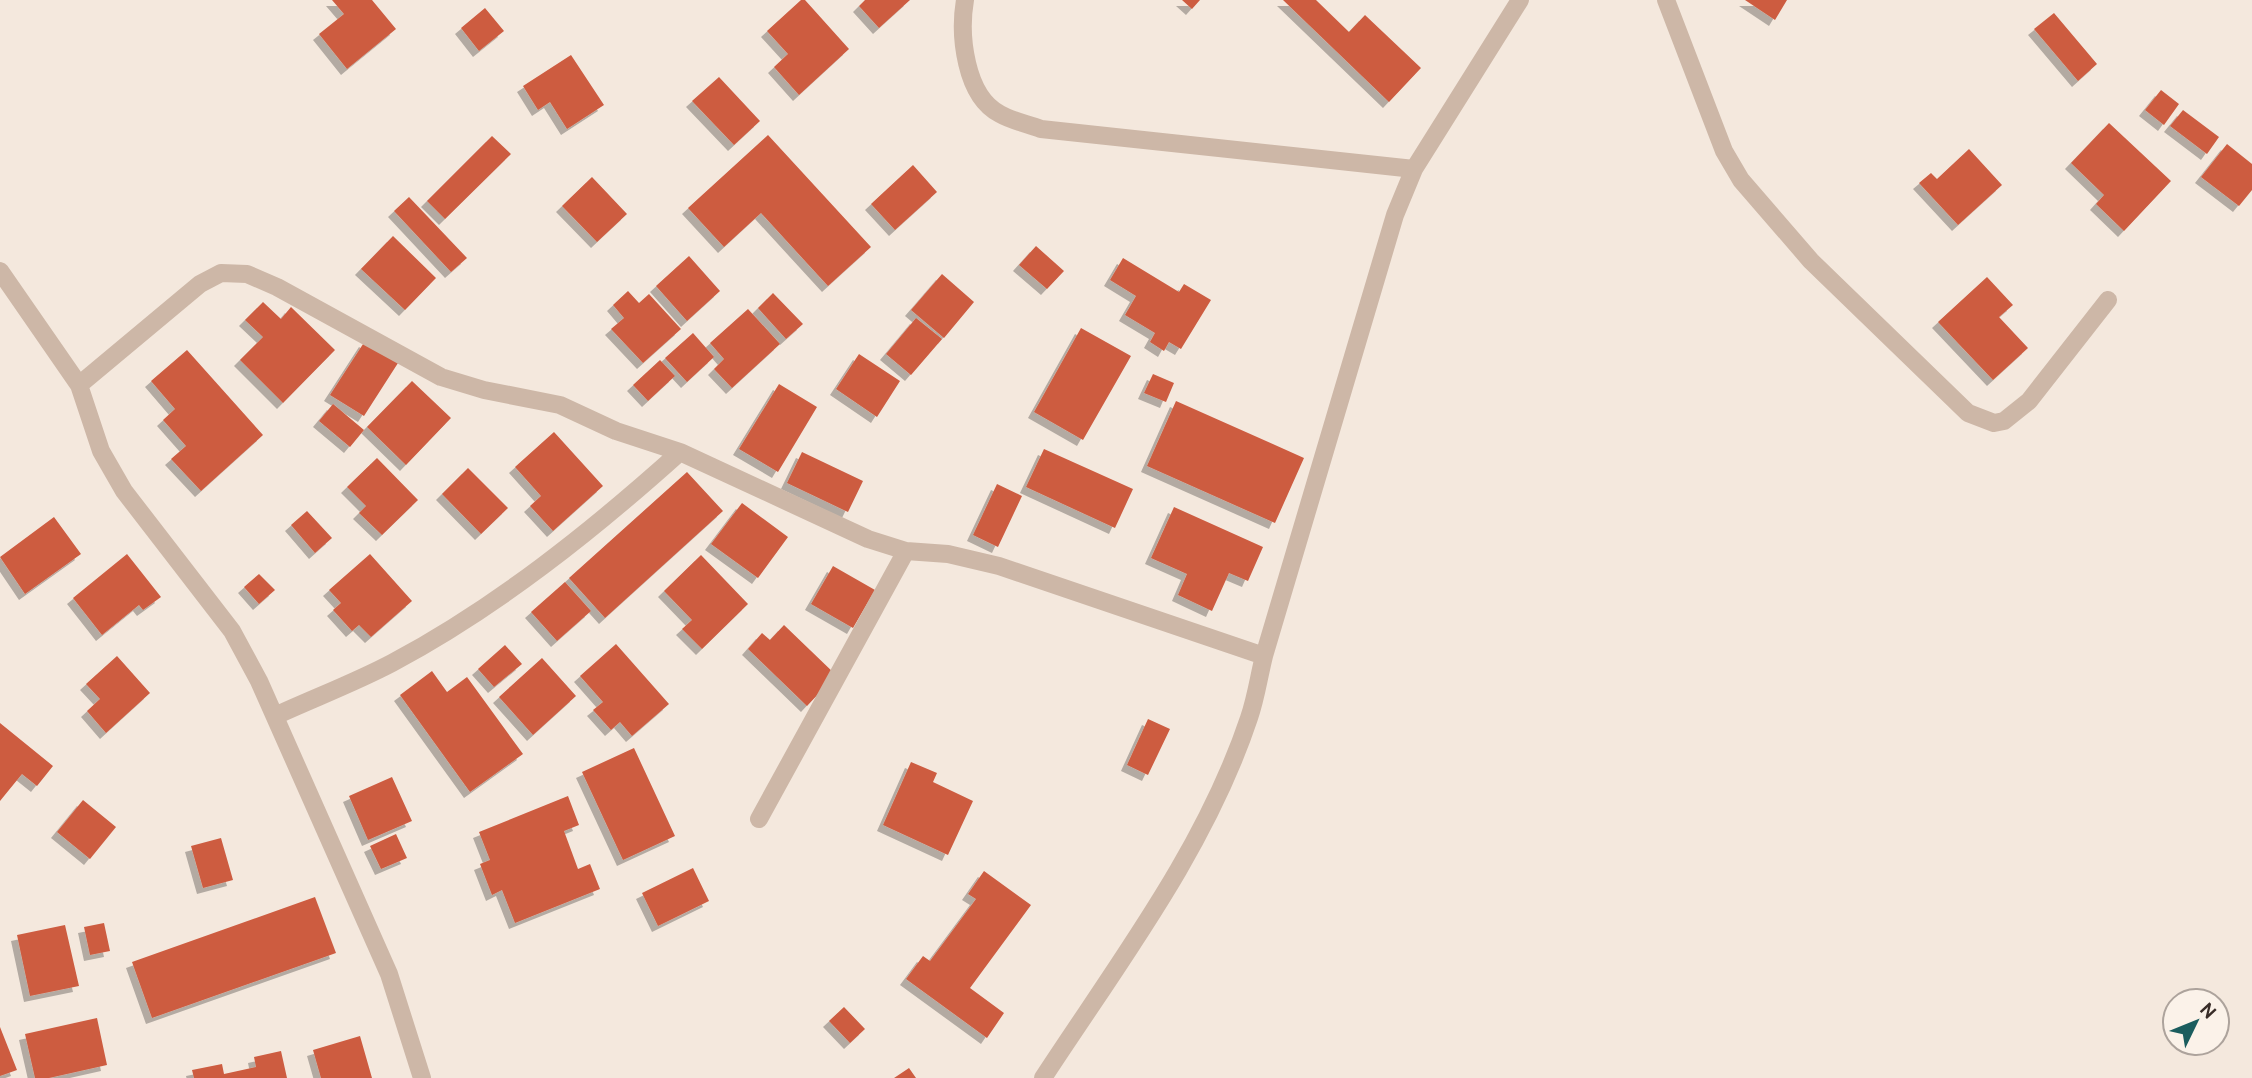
<svg xmlns="http://www.w3.org/2000/svg" width="2252" height="1078" font-family="Cabin,sans-serif">
  <style>
    .building { fill: #cd5c41; filter: url(#shadow) }
    .lines { fill: none; stroke-linecap: round; stroke-linejoin: round }
    .minor { stroke: #cdb7a7; stroke-width: 18 }
  </style>
  <defs>
    <filter id="shadow"><feDropShadow dx="-6" dy="6" stdDeviation="0" flood-color="#0004"/></filter>
  </defs>
  <rect width="100%" height="100%" fill="#f4e8dd"/>
  <path class="building" d="M332,0H372L396,29L347,69L319,34L344,14Z
    M801,0H805L849,49L799,95L774,67L788,54L767,31Z
    M865,0H910L879,28L859,6Z
    M1182,0H1200L1192,9Z
    M1283,0H1316L1349,32L1365,15L1421,68L1389,102Z
    M1745,0H1787L1775,20Z
    M485,8L504,31L479,51L461,28Z
    M2054,13L2097,64L2078,81L2034,29Z
    M571,55L604,105L567,129L550,102L538,110L523,86Z
    M719,77L760,121L734,145L692,101Z
    M2161,90L2179,104L2164,125L2145,110Z
    M2183,110L2219,137L2207,154L2170,126Z
    M2109,123L2171,181L2124,231L2096,204L2104,195L2071,163Z
    M768,135L871,247L828,286L761,213L724,247L688,208Z
    M492,136L511,154L445,219L427,201Z
    M2227,144L2252,164V190L2239,206L2201,177Z
    M1969,149L2002,185L1958,225L1919,183L1931,173L1937,179Z
    M913,165L937,192L895,230L871,204Z
    M592,177L627,214L597,242L562,206Z
    M409,197L467,258L451,272L394,211Z
    M393,236L436,278L405,310L361,269Z
    M1036,246L1064,271L1047,289L1019,265Z
    M689,256L720,291L687,321L656,286Z
    M1123,258L1179,292L1184,284L1211,300L1181,349L1169,342L1164,351L1150,342L1155,333L1125,315L1136,296L1110,280Z
    M942,274L974,302L944,338L911,310Z
    M1987,277L2013,305L1999,317L2028,348L1993,380L1938,322Z
    M628,291L639,303L649,294L681,329L643,363L611,329L624,318L613,305Z
    M773,293L803,324L786,339L758,308Z
    M263,302L281,319L291,307L335,350L283,403L240,360L263,337L245,320Z
    M748,309L780,344L732,388L714,369L724,359L710,343Z
    M916,318L942,339L911,375L886,354Z
    M1081,328L1131,356L1083,440L1034,412Z
    M693,333L714,357L687,382L665,358Z
    M365,341L398,363L364,416L330,395Z
    M187,350L263,435L201,491L171,459L186,446L163,420L175,409L151,381Z
    M859,354L900,381L877,417L836,389Z
    M660,360L675,376L648,401L633,385Z
    M1153,374L1174,383L1166,402L1144,393Z
    M412,381L451,418L406,465L367,427Z
    M779,384L817,407L778,472L739,449Z
    M1176,401L1304,458L1275,523L1147,466Z
    M333,404L364,430L350,447L319,421Z
    M554,432L603,486L553,531L530,506L541,496L515,467Z
    M1044,449L1133,489L1115,528L1026,487Z
    M802,452L863,481L848,512L787,483Z
    M377,458L418,500L382,535L359,513L366,506L347,487Z
    M468,468L508,508L481,534L442,494Z
    M687,472L723,511L605,618L569,578Z
    M997,484L1022,496L998,547L973,535Z
    M742,503L788,537L758,578L711,544Z
    M1174,507L1263,547L1248,581L1229,573L1212,611L1178,595L1187,574L1151,558Z
    M307,511L332,538L315,553L291,525Z
    M54,517L81,554L25,594L0,557Z
    M127,554L161,597L143,610L139,605L102,635L73,598Z
    M370,554L412,601L371,637L359,625L352,631L333,610L341,603L329,590Z
    M701,555L748,604L702,649L682,629L692,620L664,591Z
    M833,566L875,590L853,628L811,604Z
    M259,574L275,590L259,604L244,587Z
    M565,582L591,611L557,641L531,612Z
    M784,625L836,675L807,706L748,649L762,633L770,640Z
    M616,644L669,704L632,736L620,722L611,730L593,710L603,702L580,676Z
    M505,645L522,664L494,687L478,669Z
    M117,656L150,693L106,733L87,711L100,699L86,684Z
    M542,658L576,696L533,735L499,697Z
    M432,671L447,692L467,677L523,754L470,792L400,695Z
    M1148,719L1170,729L1148,775L1127,765Z
    M0,723L53,766L37,786L22,774L0,801Z
    M634,748L675,836L623,860L582,772Z
    M911,762L937,773L933,782L973,801L948,855L883,825Z
    M392,777L412,821L368,840L349,796Z
    M568,796L579,825L564,831L578,869L590,864L600,889L515,923L502,890L492,895L480,864L490,860L479,832Z
    M83,800L116,827L90,859L57,832Z
    M396,834L407,858L381,869L370,846Z
    M221,838L233,880L203,888L191,846Z
    M693,868L709,901L658,926L642,893Z
    M984,871L1031,905L970,988L1004,1013L987,1038L906,979L923,956L930,961L976,899L968,894Z
    M315,897L336,953L152,1018L132,962Z
    M104,923L110,951L90,955L84,927Z
    M65,925L79,986L30,996L17,935Z
    M844,1007L865,1029L850,1043L829,1021Z
    M97,1018L107,1065L49,1078H35L25,1034Z
    M0,1027L17,1070L0,1076Z
    M360,1036L372,1078H321L313,1050Z
    M281,1051L287,1078H194L192,1070L222,1064L224,1074L256,1067L254,1057Z
    M909,1068L916,1078H894Z"/>
  <g class="lines">
    <path class="minor" d="M965,0C959,35 965,96 1000,114C1012,121 1028,124 1041,129L1414,169
      M1666,0L1724,151L1741,180L1811,261L1968,413L1994,423L2004,421L2029,401L2108,300
      M0,271L79,385L101,451L124,491L232,631L259,681L389,974L422,1078
      M79,385L200,284L221,273L247,274L277,287L441,377L484,390L560,405L616,431L680,452L868,539L906,551L948,554L999,566L1264,656
      M275,716C314,698 354,683 392,663C497,607 592,531 680,452
      M759,819L906,551
      M1043,1078C1118,963 1205,850 1249,718C1256,698 1259,676 1264,656L1395,215L1414,169L1520,0"/>
  </g>
  <g transform="translate(2196 1022) rotate(47)"><circle r="33" fill="#fbf2e9" stroke="#ada39c" stroke-width="2"/>
  <path d="M0-5L12 26L0 18L-12 26Z" fill="#1b5d5e"/>
  <text y="-10" font-size="19" font-weight="bold" text-anchor="middle" fill="#392d28">N</text>
  </g>
</svg>
